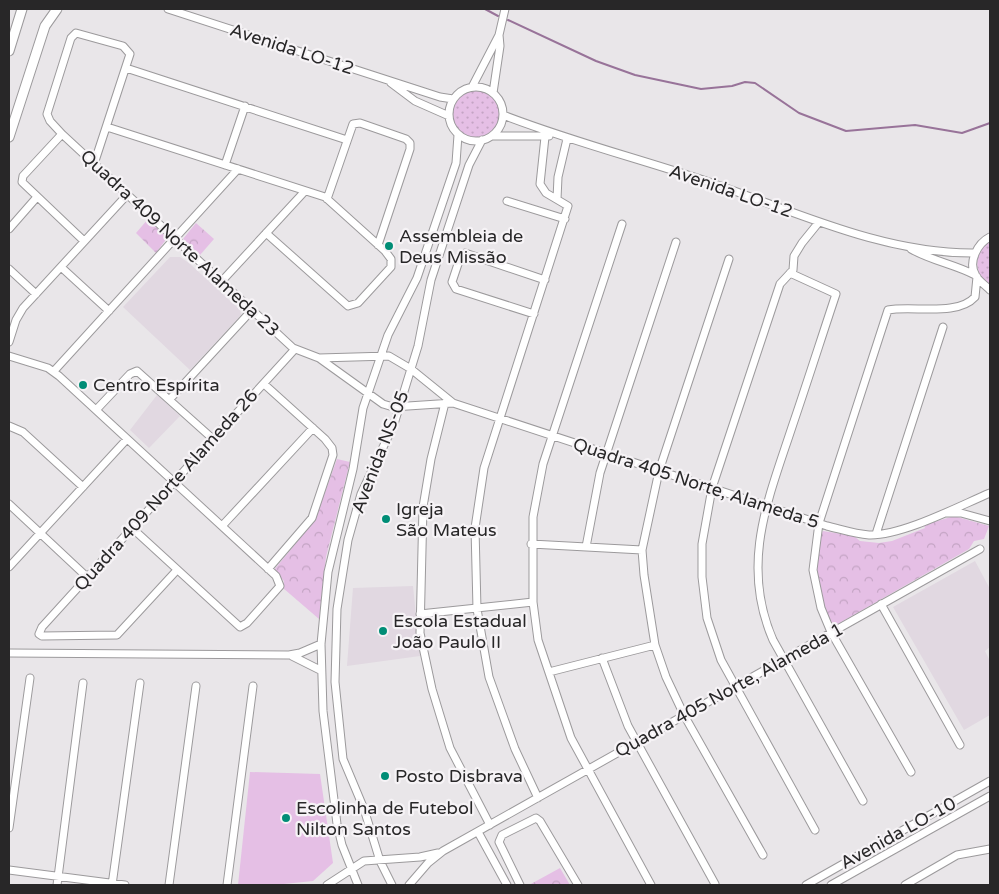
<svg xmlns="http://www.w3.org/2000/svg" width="999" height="894" font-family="'Varela Round',sans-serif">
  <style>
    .built { fill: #e1d8e1 }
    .grass { fill: url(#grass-dots) }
    .park { fill: url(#park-crowns) }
    .garden { fill: #e5bfe5 }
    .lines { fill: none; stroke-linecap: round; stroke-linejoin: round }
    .stream { stroke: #987399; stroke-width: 2 }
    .minor-casing { stroke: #9c9a9c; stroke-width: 9 }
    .major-casing { stroke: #9c9a9c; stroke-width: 11 }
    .minor { stroke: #fff; stroke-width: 7 }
    .major { stroke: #fff; stroke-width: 9 }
    .poi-dot { fill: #008d76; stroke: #f6f3f6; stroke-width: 2 }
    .labels { text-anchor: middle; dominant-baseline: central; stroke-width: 4.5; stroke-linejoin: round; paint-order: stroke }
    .street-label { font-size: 18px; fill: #282728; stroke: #f6f3f6 }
    .poi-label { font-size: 18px; fill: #282728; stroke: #f6f3f6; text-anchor: start }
  </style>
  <defs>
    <pattern id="grass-dots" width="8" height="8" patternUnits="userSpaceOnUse" patternTransform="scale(1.25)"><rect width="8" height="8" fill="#e5bfe5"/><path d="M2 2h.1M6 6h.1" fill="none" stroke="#c4a4c4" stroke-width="1.8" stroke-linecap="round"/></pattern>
    <pattern id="park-crowns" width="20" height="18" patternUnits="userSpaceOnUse" patternTransform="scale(1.25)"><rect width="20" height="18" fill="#e5bfe5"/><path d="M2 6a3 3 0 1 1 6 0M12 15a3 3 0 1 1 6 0" fill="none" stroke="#c4a4c4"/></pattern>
  </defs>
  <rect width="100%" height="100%" fill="#e9e6e9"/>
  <path class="built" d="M170,257H180L189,263L240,310L241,315L190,370L123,307Z
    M157,395L180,416L149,448L130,430Z
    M975,561L990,589V647L985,651L990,661V715L964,730L893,607Z
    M413,586L420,656L347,666L353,588Z"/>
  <path class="grass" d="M452 114a24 24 0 1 1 48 0a24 24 0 1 1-48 0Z
    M990,240V286C973,273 973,254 990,240Z"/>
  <path class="park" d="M148,219L167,238L156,253L136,233Z
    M196,223L214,239L200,255L183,239Z
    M337,459L350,462L326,557L319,619L283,588L284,581L274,570L315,520Z
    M954,516L989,526L984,539L974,541L969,549L836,625L831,623C819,598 809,558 823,531L854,536L860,541L879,543L892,541L925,528L924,525Z
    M560,868L570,885H529Z"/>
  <path class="garden" d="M250,772L320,774L333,863L313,881L274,885H238Z"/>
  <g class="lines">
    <path class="stream" d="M485,9L498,16
      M508,20L596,61L635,75L701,89L732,86L745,82L755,83L799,113L846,131L915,125L962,133L990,123"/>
    <g class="minor-casing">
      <path id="minor" d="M168,9L440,97L453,99
        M126,68L347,140
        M391,83L415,101L449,116
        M472,87L499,35L505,9
        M449 114a27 27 0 1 1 54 0a27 27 0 1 1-54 0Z
        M493,93L500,46L499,35
        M503,115C570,141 640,159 709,182C794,211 883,254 975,253
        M107,127L325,197L385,251L391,259V267L358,303L348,306L266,233
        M62,134L23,176L22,182L84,241
        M492,136H549
        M94,164L130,54L123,46L76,33L71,38L47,114L50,121L62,134L293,348L319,358L383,404L393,407L453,403
        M225,165L245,106
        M327,199L353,124L360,123L406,139L410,143V149L378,245
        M557,199L558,177L567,139
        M507,201L565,219
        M622,224L543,464L533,517V602L538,640L571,738L651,885
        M9,229L37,197
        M990,237C978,243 967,262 976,276C979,281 986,286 990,290
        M911,249C932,261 954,264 975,275
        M729,259L659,471L642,550L644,575L655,645L666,677L684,715L763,855
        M61,267L109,311
        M9,269L36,294
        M790,273L836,294C821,339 807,383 792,427C768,500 740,564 773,640L863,801
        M221,282L305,191
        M534,314L456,289L452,282L461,255L465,253L545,280
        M9,342L16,320L23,308L127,195
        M9,356L48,368L59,376L276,576L280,586L247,623L240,627L132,528
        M319,358L389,356L411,369L453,403L827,526C840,529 855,534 869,535C902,536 959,506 990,493
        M54,371L238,169
        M264,384L325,439L332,448L333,455L312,518L268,569
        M170,399L252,310
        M445,403L431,459L423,507L420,633L432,689L450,748L490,825
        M96,410L130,374L137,371L213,439
        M9,426L23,432L83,487
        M9,504L87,577
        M946,513H961L990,521
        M222,526L313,428
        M876,534L943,327
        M531,544L642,550
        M586,547L600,473L676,242
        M9,567L127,439
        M177,570L117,635L42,636L39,634L42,627L295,349
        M881,604L960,745
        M420,614L533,602
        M9,653L289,655L300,653L321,644
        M292,656L320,670
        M602,658L628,726L715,884
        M549,672L655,645
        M911,772L831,632L821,608L813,570L819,523L888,310C912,305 957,317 975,297L977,277
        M538,798L515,749L489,677L477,609L475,528L484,468L568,206L546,193L540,184L545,137
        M9,828L30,678
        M815,830L721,660L707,618L702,577V544L712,488L780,284L793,270L794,256L802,243L819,222
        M478,832L507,885
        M9,870L125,885
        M57,885L83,683
        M112,885L140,683
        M169,885L196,686
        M227,885L253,686
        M327,885L364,861L420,857L438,853
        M358,885L342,845L337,824L323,711L321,644L328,572L353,469L363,408L388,335L417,278L456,163L458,135
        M392,885L380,861L364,809L343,759L335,682L337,609L348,540L361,494L394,424L418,346L431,280L469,165L482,140
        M409,885L428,863L443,851L980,549
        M520,885L499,842L502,835L536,818L540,821L578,885
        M806,885L990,781
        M831,885L990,796
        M905,885L957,855L990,849"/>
    </g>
    <g class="major-casing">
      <path id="major" d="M9,51L22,9
        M9,137L45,26L57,9"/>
    </g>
    <use href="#minor" class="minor"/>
    <use href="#major" class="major"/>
  </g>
  <g class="poi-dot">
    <circle cx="389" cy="246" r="5"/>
    <circle cx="83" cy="385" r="5"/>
    <circle cx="386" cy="519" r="5"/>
    <circle cx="383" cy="631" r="5"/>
    <circle cx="385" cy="776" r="5"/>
    <circle cx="286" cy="818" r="5"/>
  </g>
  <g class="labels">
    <g class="street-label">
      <text transform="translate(292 49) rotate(18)">Avenida LO-12</text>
      <text transform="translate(731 191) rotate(19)">Avenida LO-12</text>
      <text transform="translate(180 243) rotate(43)">Quadra 409 Norte Alameda 23</text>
      <text transform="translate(380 452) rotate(-69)">Avenida NS-05</text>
      <text transform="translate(696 483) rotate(18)">Quadra 405 Norte, Alameda 5</text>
      <text transform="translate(166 490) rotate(-48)">Quadra 409 Norte Alameda 26</text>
      <text transform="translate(729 690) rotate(-29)">Quadra 405 Norte, Alameda 1</text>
      <text transform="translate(898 833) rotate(-29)">Avenida LO-10</text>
    </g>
    <g class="poi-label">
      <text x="399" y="236">Assembleia de<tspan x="399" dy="21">Deus Missão</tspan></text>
      <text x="93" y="385">Centro Espírita</text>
      <text x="396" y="509">Igreja<tspan x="396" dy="21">São Mateus</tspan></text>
      <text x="393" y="621">Escola Estadual<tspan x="393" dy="21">João Paulo II</tspan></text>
      <text x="395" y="776">Posto Disbrava</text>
      <text x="296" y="808">Escolinha de Futebol<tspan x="296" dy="21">Nilton Santos</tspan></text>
    </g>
  </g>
  <rect width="999" height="894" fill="none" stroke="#282728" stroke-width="20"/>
</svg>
